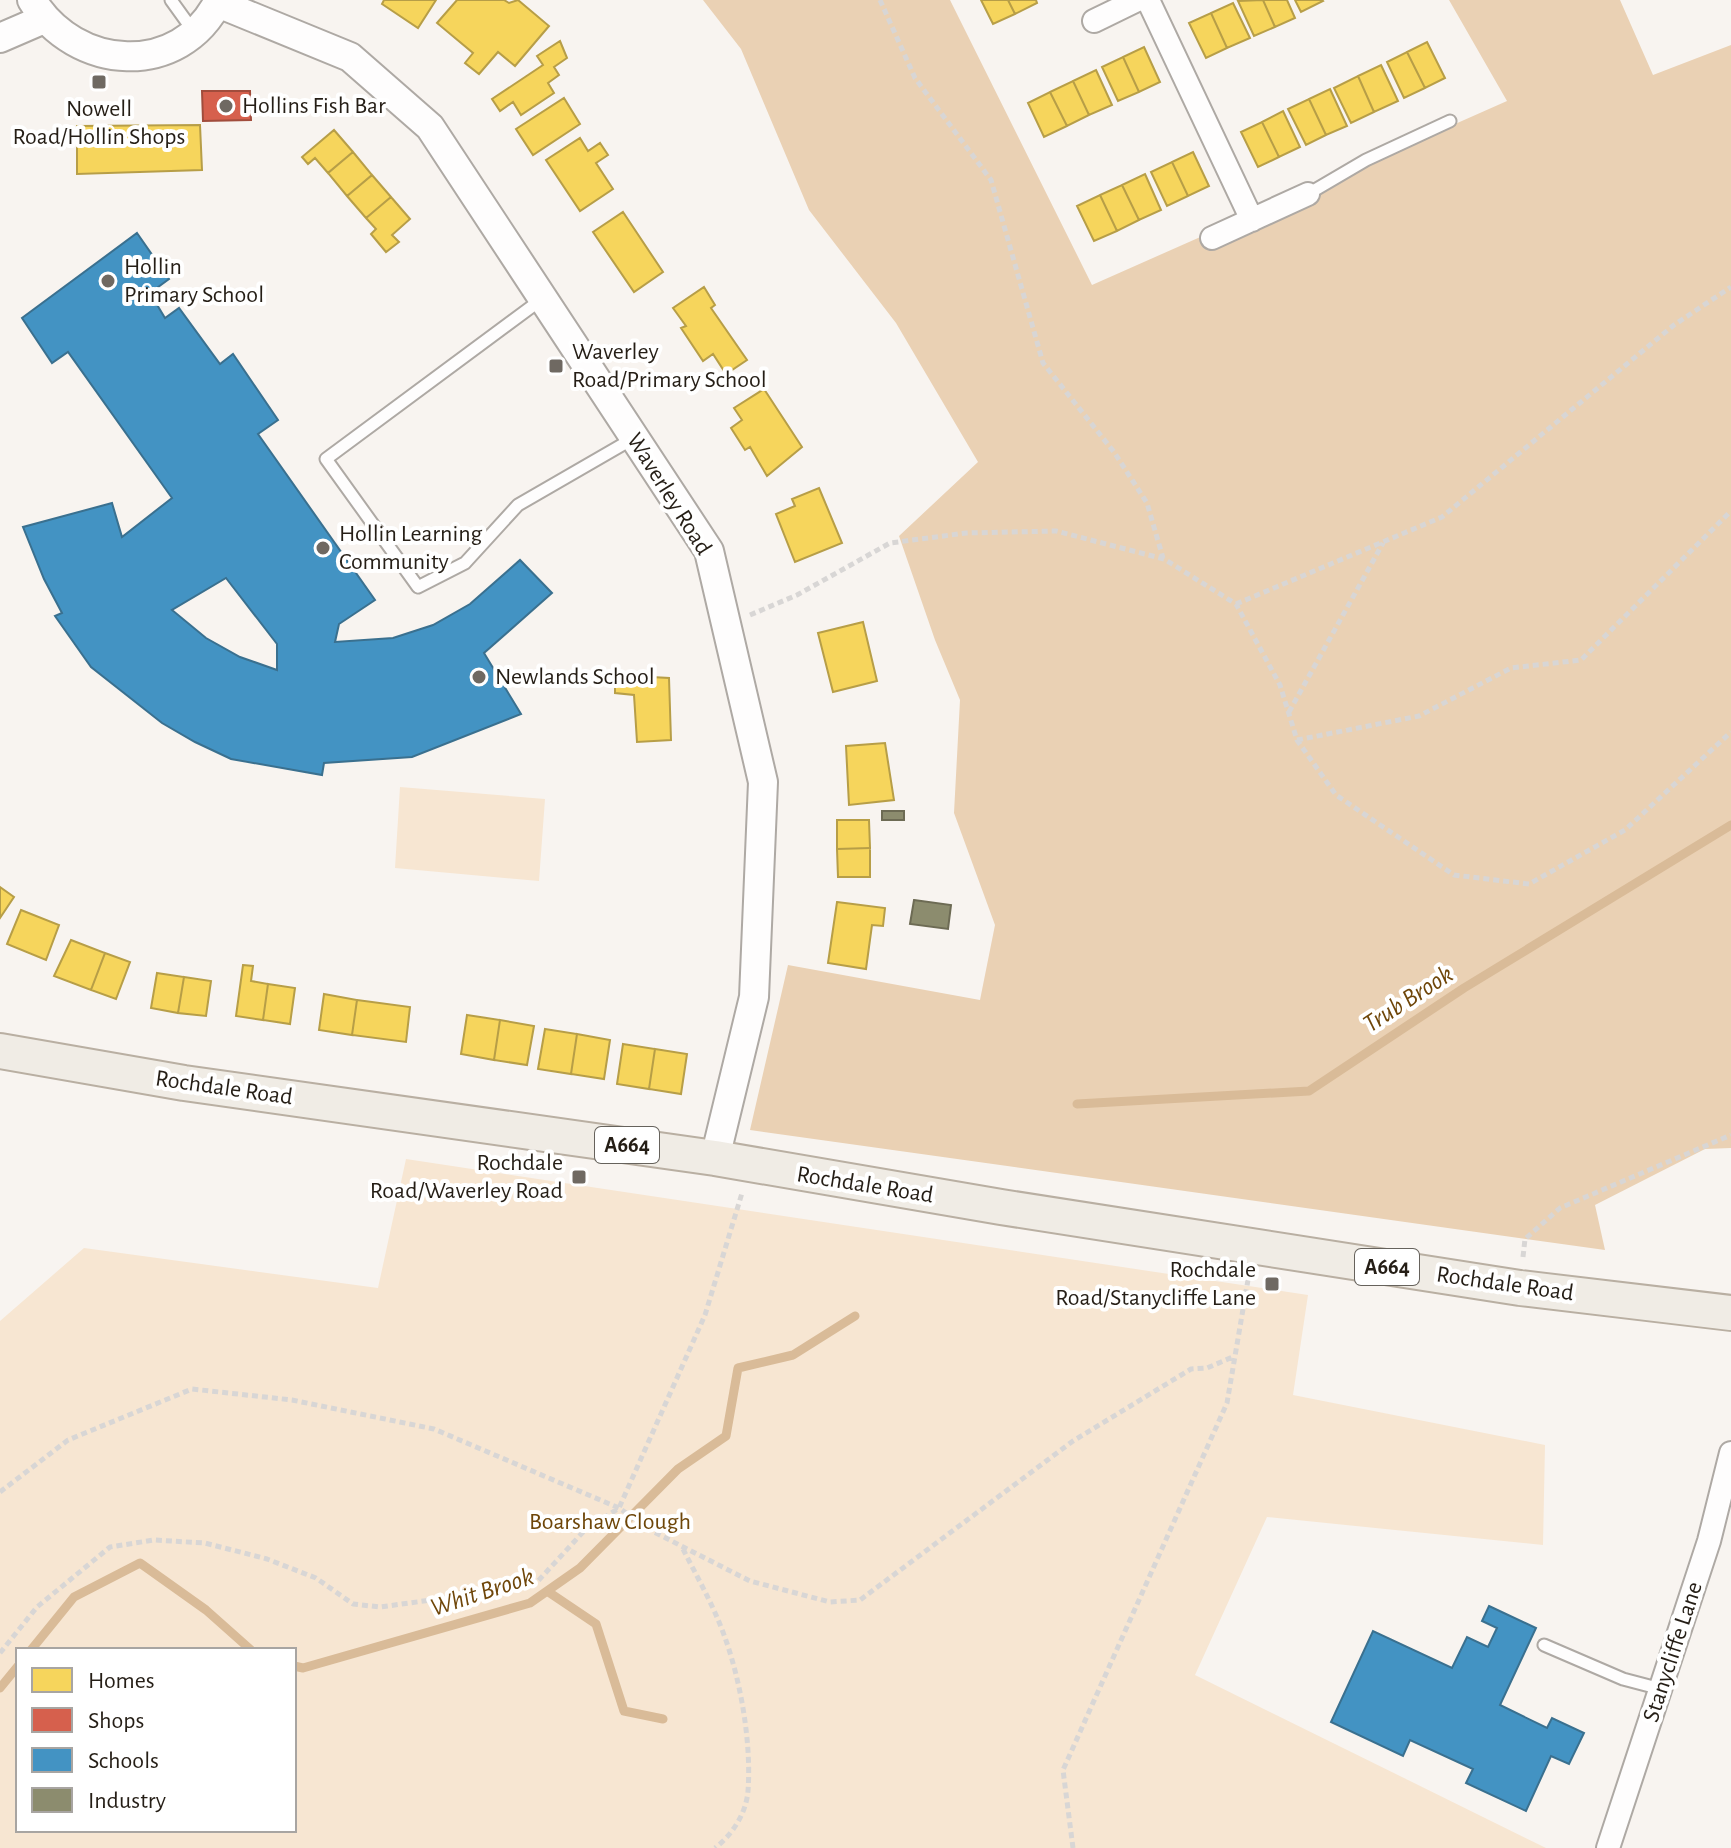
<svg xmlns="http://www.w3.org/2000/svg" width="1731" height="1848" font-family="'Alegreya Sans',sans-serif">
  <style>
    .green { fill: #f7e6d2; fill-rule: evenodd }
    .forest { fill: #ead1b4 }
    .homes { fill: #f6d55c; stroke: #b79e47; stroke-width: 2 }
    .shops { fill: #d6604d; stroke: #a14c3c; stroke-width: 2 }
    .schools { fill: #4393c3; stroke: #3a708f; stroke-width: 2; fill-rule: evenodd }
    .industry { fill: #8c8c6e; stroke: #6d6b54; stroke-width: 2 }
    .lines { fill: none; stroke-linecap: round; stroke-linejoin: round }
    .stream { stroke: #d9bb98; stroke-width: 9 }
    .service-casing { stroke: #aea9a4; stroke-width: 15 }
    .minor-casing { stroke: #aea9a4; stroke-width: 26 }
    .tertiary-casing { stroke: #aea9a4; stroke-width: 32 }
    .primary-casing { stroke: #b9afa2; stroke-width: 38 }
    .path { stroke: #d8d6d5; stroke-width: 5; stroke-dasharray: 6 4; stroke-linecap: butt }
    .service { stroke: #fefdfd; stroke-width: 11 }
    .minor { stroke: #fefdfd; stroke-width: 22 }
    .tertiary { stroke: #fefdfd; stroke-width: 28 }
    .primary { stroke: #f0ece5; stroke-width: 34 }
    .poi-dot { fill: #6f6962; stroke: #fff; stroke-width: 3 }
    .labels { text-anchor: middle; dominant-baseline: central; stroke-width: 8; stroke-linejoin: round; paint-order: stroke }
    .shield { fill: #fff; stroke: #66625c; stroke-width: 2 }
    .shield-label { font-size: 22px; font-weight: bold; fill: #251e16 }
    .poi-label { font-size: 24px; fill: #251e16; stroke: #fff; text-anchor: start }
    .street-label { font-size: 24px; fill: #251e16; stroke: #fff }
    .park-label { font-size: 24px; fill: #6e4609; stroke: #fff }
    .water-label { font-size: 26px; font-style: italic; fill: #6f4609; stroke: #fff }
  </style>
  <rect width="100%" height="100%" fill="#f8f4f0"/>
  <path class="green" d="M400,787L545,799L539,881L395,868Z
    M406,1159L1308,1295L1293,1395L1545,1445L1543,1545L1267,1517L1195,1675L1546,1848H0V1321L84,1248L378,1288ZM18,1650H294V1830H18Z"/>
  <path class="forest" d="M703,0H950L1092,285L1507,101L1449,0H1620L1653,75L1731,45V1148L1705,1149L1595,1205L1605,1250L750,1130L788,965L980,1000L995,925L954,813L960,700L935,640L899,536L978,462L896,323L809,210L741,49Z"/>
  <path class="homes" d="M384,0H436L418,28L382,4Z
    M457,0H504L509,3L518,0L549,26L515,66L498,52L479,74L465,63L473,53L437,23Z
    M981,0H1008L1015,14L993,24Z
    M1008,0H1036L1037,3L1015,14Z
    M1263,0H1287L1295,18L1275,27Z
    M1263,0L1275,27L1254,36L1238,1Z
    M1295,0H1322L1323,1L1301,12Z
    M1233,3L1250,38L1227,48L1211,13Z
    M1211,13L1227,48L1206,58L1189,23Z
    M560,41L567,58L554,67L559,75L548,83L554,93L521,115L513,102L500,111L492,99L543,65L537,56Z
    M1427,42L1445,78L1425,88L1407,52Z
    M1144,47L1160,82L1139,92L1123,57Z
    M1407,52L1425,88L1404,98L1387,62Z
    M1123,57L1139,92L1118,101L1102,67Z
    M1381,65L1398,101L1374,112L1358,76Z
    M1096,70L1112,105L1089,115L1073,81Z
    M1358,76L1374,112L1351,123L1334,88Z
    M1073,81L1089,115L1067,126L1050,92Z
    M1330,89L1347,126L1326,135L1309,99Z
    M1050,92L1067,126L1044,137L1028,103Z
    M564,98L580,124L533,155L516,129Z
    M1309,99L1326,135L1306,145L1288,109Z
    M1283,111L1300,147L1279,157L1262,122Z
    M1262,122L1279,157L1258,167L1241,132Z
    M200,125L202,170L77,174V126Z
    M334,130L353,152L328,173L315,158L308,164L302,157Z
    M580,138L588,151L600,143L608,155L596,163L613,189L580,211L546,160Z
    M353,152L372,175L347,196L328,173Z
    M1193,152L1209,186L1188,196L1172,162Z
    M1172,162L1188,196L1167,206L1151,172Z
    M1145,174L1161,210L1139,220L1122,185Z
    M372,175L391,197L366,218L347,196Z
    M1122,185L1139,220L1117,231L1100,195Z
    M1100,195L1117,231L1094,241L1077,206Z
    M391,197L410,219L392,235L399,242L386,252L371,234L376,229L366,218Z
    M623,212L663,272L634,292L593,232Z
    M704,287L715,305L711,308L747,360L726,374L713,354L703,361L681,328L686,326L673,308Z
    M764,389L802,447L767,476L750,447L745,450L731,428L742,420L734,408Z
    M819,488L842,543L795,562L776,514L795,506L792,499Z
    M863,622L877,681L833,692L818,633Z
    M615,675L669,678L671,740L637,742L634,695L615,693Z
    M885,743L894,800L849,805L846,746Z
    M837,820H869L870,848L837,849Z
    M870,848V877H838L837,849Z
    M0,887L14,897L0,918Z
    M837,902L885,908L883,926L872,925L866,969L828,963Z
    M21,910L59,925L46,960L7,944Z
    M71,940L105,953L91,990L54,976Z
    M105,953L130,962L116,999L91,990Z
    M243,965L253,966L251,981L268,984L263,1020L236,1016Z
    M157,973L184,977L178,1013L151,1008Z
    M184,977L211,981L206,1016L178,1013Z
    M268,984L295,988L290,1024L263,1020Z
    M324,994L357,1000L352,1035L319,1030Z
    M357,1000L410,1007L406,1042L352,1035Z
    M467,1015L500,1020L494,1060L461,1054Z
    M500,1020L534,1026L527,1065L494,1060Z
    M545,1029L577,1034L571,1074L538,1069Z
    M577,1034L610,1040L604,1079L571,1074Z
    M623,1044L655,1049L649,1089L617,1084Z
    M655,1049L687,1054L681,1094L649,1089Z"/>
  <path class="shops" d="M202,91H250L251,120L203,121Z"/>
  <path class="schools" d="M137,233L169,279L150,293L165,318L179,308L220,364L233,354L278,420L258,434L375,600L339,624L335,642L393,638L433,625L470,604L520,560L552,593L484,653L521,714L412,757L324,763L322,775L231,759L195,742L162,723L91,667L55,616L62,613L44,579L23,527L112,503L122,537L172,498L68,352L52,363L22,318ZM226,578L277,644V670L240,657L206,638L172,610Z
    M1489,1606L1536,1628L1500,1705L1547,1728L1552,1718L1584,1733L1569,1764L1551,1756L1526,1811L1466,1783L1473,1769L1410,1740L1403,1756L1331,1722L1373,1631L1452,1668L1467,1637L1488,1647L1497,1628L1482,1621Z"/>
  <path class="industry" d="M882,811H904V820H882Z
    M914,900L951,905L948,929L910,924Z"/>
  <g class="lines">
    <path class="stream" d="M1077,1104L1309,1091L1464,988L1731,825
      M547,1591L596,1624L624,1711L663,1719
      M31,1650L74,1597L140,1563L206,1610L251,1650
      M294,1666L303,1668L530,1603L580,1568L678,1469L726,1436L738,1368L793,1355L855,1316
      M0,1688L18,1666"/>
    <g class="service-casing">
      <path id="service" d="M171,0L194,32
        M1308,194L1366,160L1450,121
        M542,299L326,459L418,587L465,563L518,505L634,438
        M1544,1645L1623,1679L1661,1689"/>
    </g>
    <g class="minor-casing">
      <path id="minor" d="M1148,0L1252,220
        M1094,21L1137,0
        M1212,238L1308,194
        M1608,1848L1709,1541L1731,1453"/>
    </g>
    <g class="tertiary-casing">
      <path id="tertiary" d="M32,0C75,71 180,79 219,0
        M218,3L350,57L430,127L709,551L763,782L754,997L715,1158
        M0,38L44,19"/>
    </g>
    <g class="primary-casing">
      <path id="primary" d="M0,1051L184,1083L715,1158L1001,1207L1520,1288L1731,1313"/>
    </g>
    <path class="path" d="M880,0L915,78L991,180L1043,363L1114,452L1147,503L1163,558
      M1236,604L1442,517L1674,325L1731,287
      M750,615L797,595L890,543L966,533L1056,531L1164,559L1236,604L1280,685L1297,740L1336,795L1454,875L1529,884L1625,830L1731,732
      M1289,712L1383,543
      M1297,740L1419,716L1511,668L1581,660L1731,511
      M1523,1257L1525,1239L1560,1208L1731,1135
      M0,1492L68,1440L192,1389L292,1400L434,1429L619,1508L652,1531L750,1581L830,1602L860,1600L1073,1441L1191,1369L1207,1368L1235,1356
      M683,1549C694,1571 706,1592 716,1615C738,1664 752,1737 748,1791C746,1814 732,1835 715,1848
      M0,1653L37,1607L110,1547L154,1540L205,1543L267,1559L316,1578L353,1604L380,1607L446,1598L479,1586L538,1581L584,1531L619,1508L705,1315L742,1193
      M1073,1848L1063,1770L1227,1403L1249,1274"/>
    <use href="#service" class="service"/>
    <use href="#minor" class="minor"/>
    <use href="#tertiary" class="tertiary"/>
    <use href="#primary" class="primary"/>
  </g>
  <g class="poi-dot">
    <rect x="91" y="74" width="16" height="16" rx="4"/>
    <circle cx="226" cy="106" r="8"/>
    <circle cx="108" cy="281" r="8"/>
    <rect x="548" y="358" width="16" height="16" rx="4"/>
    <circle cx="323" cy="548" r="8"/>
    <circle cx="479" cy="677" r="8"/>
    <rect x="571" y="1169" width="16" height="16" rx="4"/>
    <rect x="1264" y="1276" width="16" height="16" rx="4"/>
  </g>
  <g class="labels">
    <g class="shield">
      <rect x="595" y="1127" width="64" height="36" rx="6"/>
      <rect x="1355" y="1249" width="64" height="36" rx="6"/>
    </g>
    <g class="shield-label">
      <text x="627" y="1145">A664</text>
      <text x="1387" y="1267">A664</text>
    </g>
    <g class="poi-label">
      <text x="242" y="106">Hollins Fish Bar</text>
      <text x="99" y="109" text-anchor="middle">Nowell<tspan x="99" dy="28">Road/Hollin Shops</tspan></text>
      <text x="124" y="267">Hollin<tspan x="124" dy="28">Primary School</tspan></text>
      <text x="572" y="352">Waverley<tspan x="572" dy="28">Road/Primary School</tspan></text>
      <text x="339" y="534">Hollin Learning<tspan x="339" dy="28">Community</tspan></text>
      <text x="495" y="677">Newlands School</text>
      <text x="563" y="1163" text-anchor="end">Rochdale<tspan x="563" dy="28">Road/Waverley Road</tspan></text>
      <text x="1256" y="1270" text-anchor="end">Rochdale<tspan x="1256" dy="28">Road/Stanycliffe Lane</tspan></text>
    </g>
    <g class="street-label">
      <text transform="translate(669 494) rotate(58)">Waverley Road</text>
      <text transform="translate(224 1088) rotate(8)">Rochdale Road</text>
      <text transform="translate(865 1185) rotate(9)">Rochdale Road</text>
      <text transform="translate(1505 1284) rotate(8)">Rochdale Road</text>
      <text transform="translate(1673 1652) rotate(-72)">Stanycliffe Lane</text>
    </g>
    <g class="park-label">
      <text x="610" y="1522">Boarshaw Clough</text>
    </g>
    <g class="water-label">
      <text transform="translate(1408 999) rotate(-33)">Trub Brook</text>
      <text transform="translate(482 1592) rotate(-18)">Whit Brook</text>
    </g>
  </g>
  <rect x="16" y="1648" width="280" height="184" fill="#ffffff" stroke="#a8a5a2" stroke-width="2"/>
  <rect x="32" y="1668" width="40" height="24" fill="#f6d55c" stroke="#a8a5a2" stroke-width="2"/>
  <text x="88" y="1688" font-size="24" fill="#251e16">Homes</text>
  <rect x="32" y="1708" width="40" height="24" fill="#d6604d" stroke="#a8a5a2" stroke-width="2"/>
  <text x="88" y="1728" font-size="24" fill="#251e16">Shops</text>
  <rect x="32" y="1748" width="40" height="24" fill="#4393c3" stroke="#a8a5a2" stroke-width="2"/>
  <text x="88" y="1768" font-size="24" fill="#251e16">Schools</text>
  <rect x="32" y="1788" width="40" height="24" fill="#8c8c6e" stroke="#a8a5a2" stroke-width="2"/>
  <text x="88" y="1808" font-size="24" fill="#251e16">Industry</text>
</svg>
